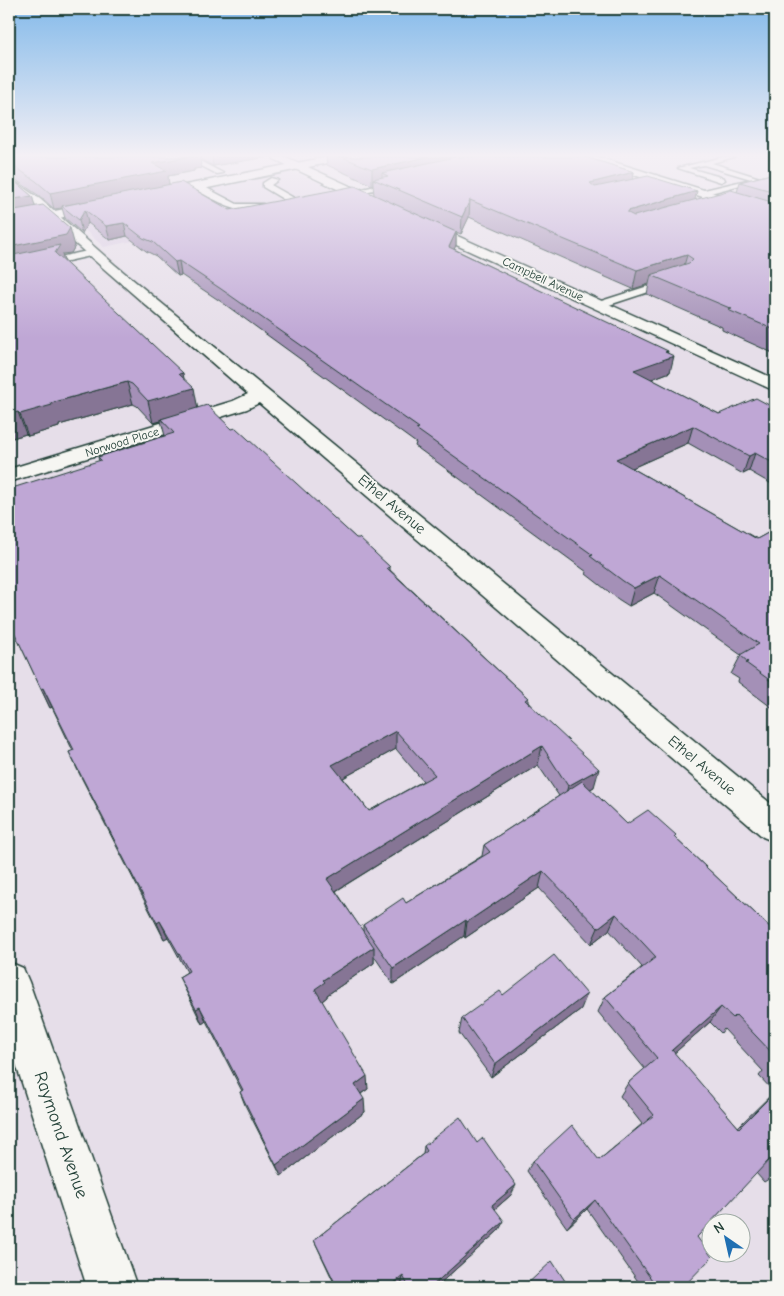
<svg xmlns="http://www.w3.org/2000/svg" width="784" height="1296" font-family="'Comic Neue',sans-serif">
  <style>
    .built { fill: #dacee3 }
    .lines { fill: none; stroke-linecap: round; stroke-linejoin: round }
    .service-casing { stroke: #1f3d34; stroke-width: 3 }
    .minor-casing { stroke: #1f3d34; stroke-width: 3 }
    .tertiary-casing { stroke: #1f3d34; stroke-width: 3 }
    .primary-casing { stroke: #1f3d34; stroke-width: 3 }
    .service { fill: #f6f6f2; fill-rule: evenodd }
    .minor { fill: #f6f6f2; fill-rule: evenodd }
    .tertiary { fill: #f6f6f2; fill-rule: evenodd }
    .primary { fill: #f6f6f2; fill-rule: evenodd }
    .wall { fill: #a490b7; stroke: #1f3d34; fill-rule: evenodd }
    .shaded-wall { fill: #867595; stroke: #1f3d34 }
    .building { fill: #bfa7d5; stroke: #1f3d34; fill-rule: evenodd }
    .labels { text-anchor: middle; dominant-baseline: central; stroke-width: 4; stroke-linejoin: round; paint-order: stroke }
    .far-street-label { font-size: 12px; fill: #1f3d34; stroke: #f6f6f2 }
    .street-label { font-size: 15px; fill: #1f3d34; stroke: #f6f6f2 }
    .near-street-label { font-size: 18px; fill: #1f3d34; stroke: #f6f6f2 }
  </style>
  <rect width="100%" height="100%" fill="#e6dee9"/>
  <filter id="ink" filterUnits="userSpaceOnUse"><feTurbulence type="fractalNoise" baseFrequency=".02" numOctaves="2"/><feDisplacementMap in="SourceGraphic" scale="10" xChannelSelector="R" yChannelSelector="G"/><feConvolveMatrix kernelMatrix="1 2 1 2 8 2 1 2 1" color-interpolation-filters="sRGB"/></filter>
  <g filter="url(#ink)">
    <path class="built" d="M288,172L299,174L348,196L104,247L72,219L80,214Z"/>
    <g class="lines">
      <g class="service-casing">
        <path id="service" d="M184,157H192L223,173L217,174Z
          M723,157H734L712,163L763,179L703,195L699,193L700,191L751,179L704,165L689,168L724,178L725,180L721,182L678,168Z
          M770,157H775V160L771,158Z
          M271,178L278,180L271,185L294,198L295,205L271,211V207L288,202L263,187V183Z
          M396,181L400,183L399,185L354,194L350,192Z
          M193,184H199L237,204H263L267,206C247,220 211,198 193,188Z
          M92,250L96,253L95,255L9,274V268Z
          M670,279L675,282L673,284L603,307H595L594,305L595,303Z"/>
      </g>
      <g class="minor-casing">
        <path id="minor" d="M273,157H286L383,201L385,204L383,207H375L274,159Z
          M9,178L40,199L115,265L775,807V842L763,837L259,403L247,409L9,482V469L233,401L248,394L9,186Z
          M422,220L775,379V391L417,227L416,224L417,221Z
          M9,962L23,968L29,982L137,1287H87L9,1042Z"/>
      </g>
      <g class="tertiary-casing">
        <path id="tertiary" d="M583,157H598L775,212V220L584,159Z"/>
      </g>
      <g class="primary-casing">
        <path id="primary" d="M327,157H347L342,160L155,199L149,195L155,191Z
          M100,202L106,206L104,209L9,228V220Z"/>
      </g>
      <use href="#service" class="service"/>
      <use href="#minor" class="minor"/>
      <use href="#tertiary" class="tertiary"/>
      <use href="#primary" class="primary"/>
    </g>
    <path class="wall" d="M9,157H267L213,166L200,159L201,168L194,169V171L168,176L169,184L230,210L374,195L373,185H372L327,165L326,157H585L634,172L633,179L695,200L737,192L740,182L775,173V354L722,330V327L647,294L649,284L633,289L469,217L461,234L456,232V245L454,249L668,353L670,372L651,379L719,414L775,404V486L749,471L743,474L688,443L632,468L757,539L775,529V710L738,682L739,679L731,674L741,655L654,593L629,606L618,599L586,574L587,572L415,446L416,443L223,303L181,275L178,276L156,256L146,251L127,236L110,240L88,223L82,233L65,218L62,208L54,209L41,197L10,176L9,177L32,196L35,206L75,246L71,253L62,254L65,262L184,379L197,408L232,429L356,538L390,567V570L528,698V702L594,787L590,789L627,824L675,838L775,932V1175L764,1182L756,1173L697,1237L683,1287H642L587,1209L567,1228L527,1171L533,1161L599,1160L642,1124L620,1096L628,1083L645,1069L598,1012L605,997L642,967L609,930L591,944L539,888L465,938L464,936L393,984L374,956V963L327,995V997L322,1001L368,1089L361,1094L365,1112L281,1176L245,1105L240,1092L242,1091L206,1021L202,1024L179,977L187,972L168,937L164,939L78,771L69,752L73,751L52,707L50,708L9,621L99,461L98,457L165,436L161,421L153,423L137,406L133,404L59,425V427L28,436L26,434L9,439ZM396,749L423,781L369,811L343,778ZM538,765L559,796L484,845L482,856L406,903L363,925V932L336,891ZM710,1022L721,1033L724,1029L763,1071L759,1076L774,1092L738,1127L674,1053Z
      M503,995L581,1009L491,1077L459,1033L462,1018Z
      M424,1146L511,1195L495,1209L499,1230L436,1287H405L402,1282L397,1287H336L314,1240L423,1154Z"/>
    <path class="shaded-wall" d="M188,157H200L201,168L194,169V171L168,176L169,186L62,206V208L54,209L50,193L152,163Z
      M212,157H267L213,166Z
      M427,157H491L388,176L382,173V182L373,179V185H372V169Z
      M634,172L631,187L587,199L590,183Z
      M697,191L693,208L624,228L628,211Z
      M32,196L37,213L9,218V200Z
      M470,200L469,217L461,234L462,217Z
      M85,210L88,223L82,233L79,220Z
      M124,223L127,236L110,240L106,226Z
      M70,228L75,246L71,253L62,254L65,264L9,266V247Z
      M456,232V245L449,261V247Z
      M687,255L682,273L651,275L649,284L633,289L637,270Z
      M179,261L181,275L178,276L175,262Z
      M668,351L666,359L674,356L670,372L631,387L634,370Z
      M183,373L186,390L194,388L198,410L161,419V421L153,423L148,401L179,374Z
      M127,382L133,404L59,425V427L28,436L20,414L51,403Z
      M18,412L26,434L9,439V414Z
      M693,426L688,443L612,477L616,459Z
      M755,453L749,471L743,474L749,456Z
      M660,575L654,593L629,606L634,588Z
      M43,688L52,707L50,708L41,689Z
      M396,731V749L334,783L332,765Z
      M542,746L538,765L329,895L327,879Z
      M599,769L594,787L563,804L568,786Z
      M543,871L539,888L465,938L467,922Z
      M616,914L609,930L591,944L598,928Z
      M466,920L464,936L393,984V968Z
      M160,921L168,937L164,939L157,923Z
      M374,947V963L327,995V997L318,1004L315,989L323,980Z
      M587,994L581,1009L491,1077L495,1064Z
      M200,1007L206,1021L202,1024L196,1009Z
      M721,1007L710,1022L662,1064L672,1050Z
      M367,1076L368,1089L356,1097L355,1085Z
      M364,1099L365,1112L281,1176L276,1165Z
      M516,1185L511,1195L488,1215L492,1205Z
      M595,1200L587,1209L567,1228L574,1219Z
      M504,1221L499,1230L436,1287H431Z
      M403,1276L402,1282L397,1287H389Z
      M380,1282L381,1287H374Z"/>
    <path class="building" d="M9,157H188L152,163L167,171L50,193L36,181L9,163Z
      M342,157H427L372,169Z
      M455,157H585L634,172L590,183L595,187L648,176L697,191L628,211V213L634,216L731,190L775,203V330L728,310L732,309L651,275L689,263L693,259L687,255L637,270L470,200L462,217L373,179L388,176L382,173Z
      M775,173V192L740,182Z
      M9,177L32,196L9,200Z
      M181,182L230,210L355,186L456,232L449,247L668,351L665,352L674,356L634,370L719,414L756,398L769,405L773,403L775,404V464L755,453L749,456L693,426L616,459L757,539L775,529V684L746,663L748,662L740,655L759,644L660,575L634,588L623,581L590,556L593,555L416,429L419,428L221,289L179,261L175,262L153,242L143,238L124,223L106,226L85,210L79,220L62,206Z
      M43,205L70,228L66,235L9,247V211Z
      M60,245L55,253L183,373L179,374L194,388L148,401L132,384L127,382L51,403L52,405L20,414L18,412L9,414V256Z
      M207,405L232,429L236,428L356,538H359L390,567L387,568L528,698L525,700L599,769L568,786L542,746L327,879L374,947L323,980L325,982L315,989L367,1076L355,1085L364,1099L276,1165L240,1092L243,1090L200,1007L196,1009L179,977L189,971L160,921L157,923L69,752L74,750L43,688L41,689L9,621V489L101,460L98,457L174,433L161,419ZM396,731L435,775L369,811L332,765Z
      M582,781L627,824L648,810L676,835L674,837L775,932V1056L736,1015L733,1018L721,1007L672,1050L739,1128L775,1092V1167L769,1160L697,1237L712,1257L683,1287H657L595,1200L574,1219L533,1161L572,1125L599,1160L654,1115L628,1083L657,1058L605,997L656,957L616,914L598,928L543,871L467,922L466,920L393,968L363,925L403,898L406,903L490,852L484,845Z
      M554,955L587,994L495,1064L462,1018L500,991L503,995Z
      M775,1060V1065L772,1062Z
      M460,1117L477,1143L483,1138L516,1185L492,1205L504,1221L431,1287H409L403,1276L389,1287H383L380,1282L374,1287H337L314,1240L427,1151L424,1146Z
      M552,1261L569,1287H524Z"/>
  </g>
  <linearGradient id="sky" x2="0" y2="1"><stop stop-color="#84baea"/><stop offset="0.46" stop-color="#f4f0f5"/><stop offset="1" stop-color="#f4f0f5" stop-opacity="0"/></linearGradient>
  <rect width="784" height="338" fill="url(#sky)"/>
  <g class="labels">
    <g class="far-street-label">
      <text transform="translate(543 279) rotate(25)">Campbell Avenue</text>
      <text transform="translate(122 442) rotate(-17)">Norwood Place</text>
    </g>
    <g class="street-label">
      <text transform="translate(392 504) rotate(40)">Ethel Avenue</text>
      <text transform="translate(702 765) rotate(40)">Ethel Avenue</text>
    </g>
    <g class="near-street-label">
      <text transform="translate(61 1135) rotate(71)">Raymond Avenue</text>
    </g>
  </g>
  <rect width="784" height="1296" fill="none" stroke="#f6f6f2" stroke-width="30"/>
  <rect x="15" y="15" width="754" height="1266" fill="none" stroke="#1f3d34" stroke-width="2" filter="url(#ink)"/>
  <g transform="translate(726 1238) rotate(326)"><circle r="24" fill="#f6f6f2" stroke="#a0aca6"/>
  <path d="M0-4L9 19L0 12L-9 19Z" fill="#1f6fb2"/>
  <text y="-8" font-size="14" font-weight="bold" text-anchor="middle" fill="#1f3d34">N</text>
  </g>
</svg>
